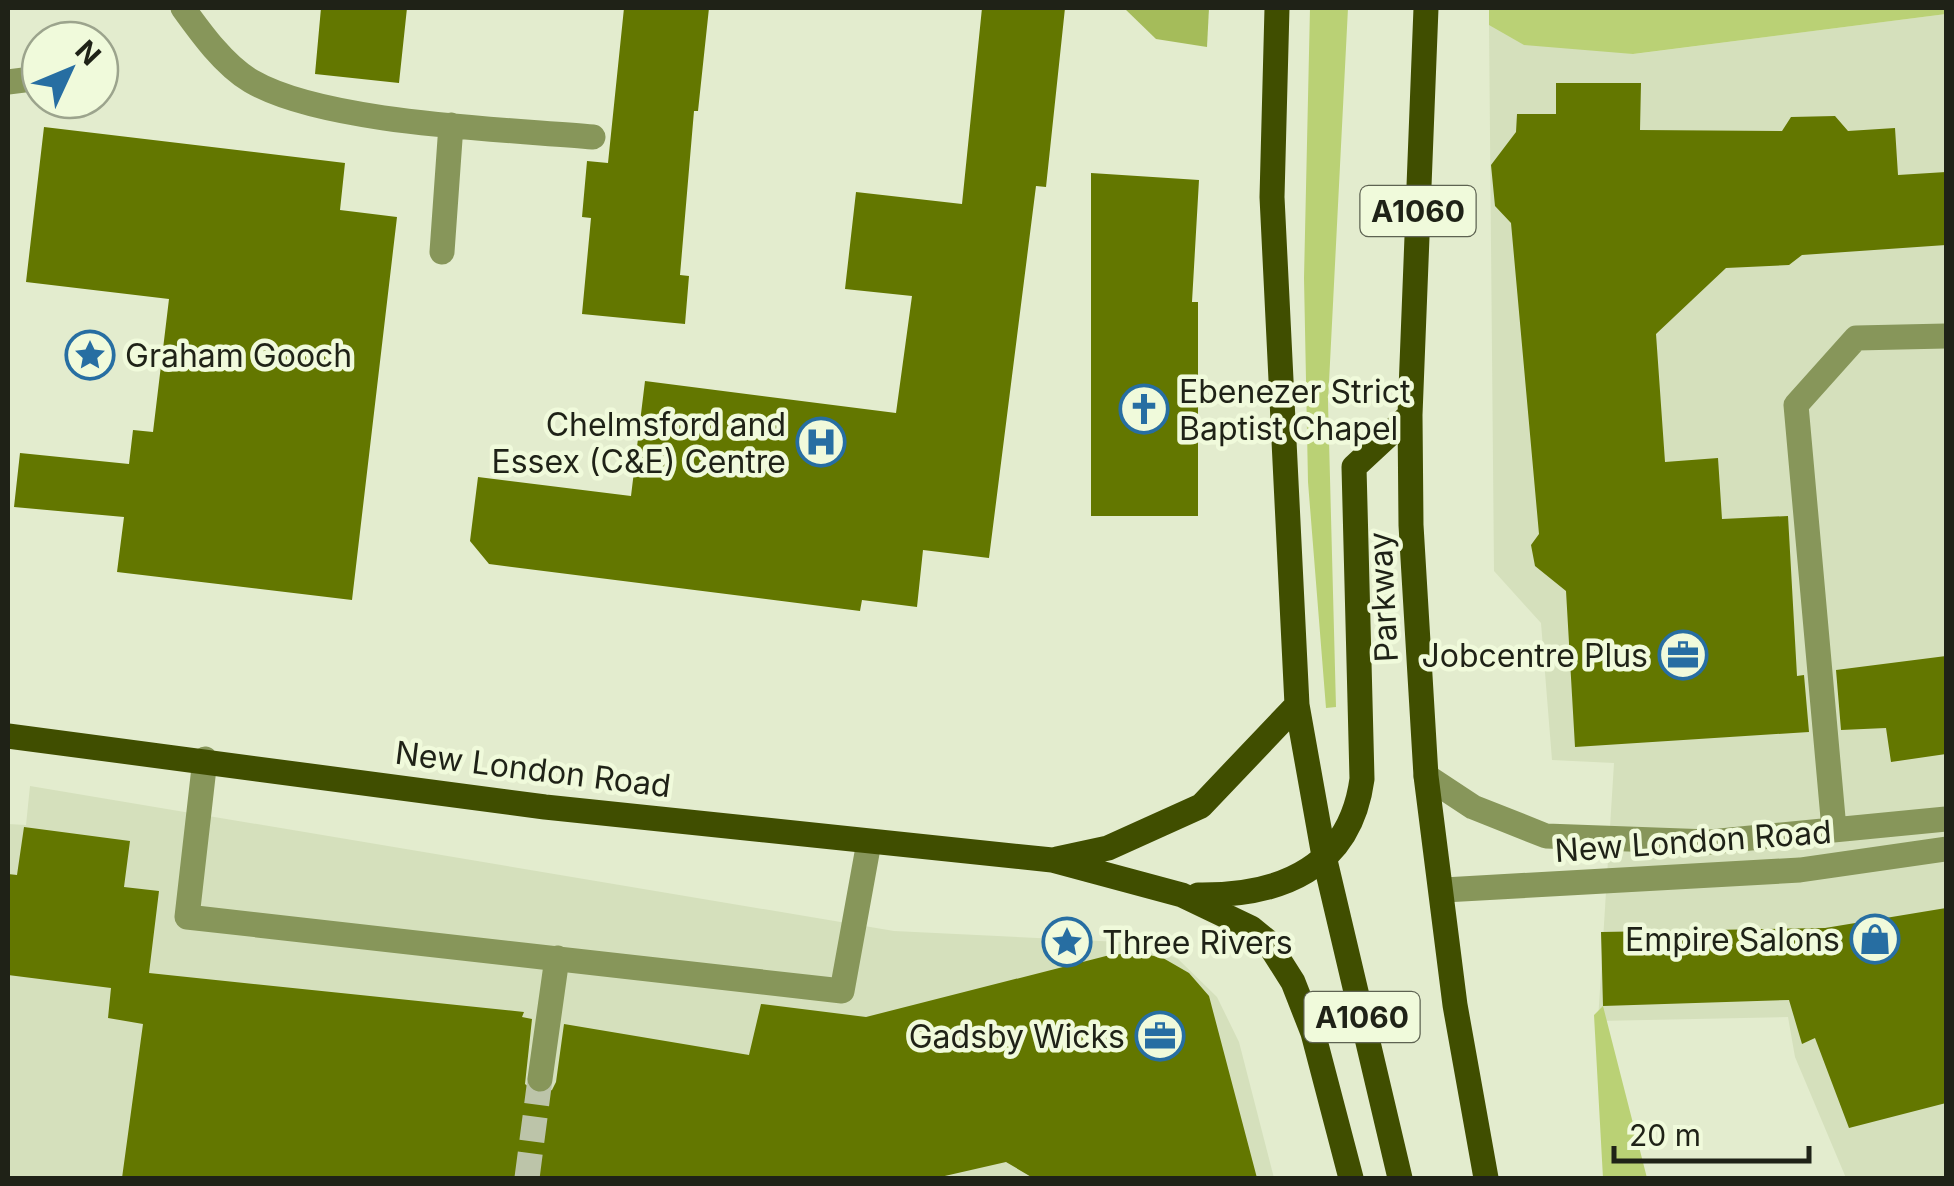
<svg xmlns="http://www.w3.org/2000/svg" width="1954" height="1186" font-family="Inter,sans-serif">
  <style>
    .built { fill: #d5e0bc }
    .green { fill: #bad175 }
    .forest { fill: #a5bc5a }
    .building { fill: #637700 }
    .lines { fill: none; stroke-linecap: round; stroke-linejoin: round }
    .minor-tunnel { stroke: #bcc4a9; stroke-width: 25; stroke-dasharray: 25 12; stroke-linecap: butt }
    .minor { stroke: #87965a; stroke-width: 25 }
    .major { stroke: #404e00; stroke-width: 25 }
    .labels { text-anchor: middle; dominant-baseline: central; stroke-width: 9; stroke-linejoin: round; paint-order: stroke }
    .shield { fill: #f0fadb; stroke: #5e6352; stroke-width: 2.5 }
    .shield-label { font-size: 30px; font-weight: bold; fill: #1f2217 }
    .poi-label { font-size: 32px; fill: #1f2217; stroke: #f0fadb; text-anchor: end }
    .street-label { font-size: 32px; fill: #1f2217; stroke: #f0fadb }
  </style>
  <rect width="100%" height="100%" fill="#e3ecce"/>
  <path class="built" d="M1946,14V1178H1846L1795,1057L1788,1017L1598,1021L1614,763L1552,760L1541,623L1494,571L1489,25L1634,54Z
    M30,786L894,931L1142,943L1178,959L1217,997L1239,1042L1274,1178H8V824L26,825Z"/>
  <path class="green" d="M1310,8H1348L1328,402L1336,707L1326,708L1308,482L1304,278Z
    M1489,8H1946V14L1633,54L1524,45L1489,25Z
    M1603,1006L1647,1178H1603L1594,1015Z"/>
  <path class="forest" d="M1124,8H1209L1207,47L1156,39Z"/>
  <path class="building" d="M321,8H407L399,83L315,74Z
    M624,8H709L698,111H694L680,275L689,276L685,324L582,314L591,218L582,217L587,161L608,163Z
    M982,8H1065L1046,187L1036,186L989,558L923,550L917,607L862,600L860,611L489,564L470,541L478,477L631,496L645,381L896,413L912,296L845,289L856,192L962,204Z
    M1556,83H1641L1640,130L1782,131L1791,117L1835,116L1848,131L1895,128L1898,175L1946,172V245L1802,255L1789,265L1726,268L1656,334L1665,462L1718,458L1722,519L1788,516L1797,676L1804,675L1809,732L1575,747L1566,591L1535,566L1531,545L1539,534L1511,223L1495,206L1491,165L1516,132L1517,114H1556Z
    M44,127L345,163L340,210L397,217L352,600L117,572L124,517L14,507L20,453L129,464L133,430L153,432L169,299L26,282Z
    M1091,173L1199,180L1192,302H1198V516H1091Z
    M1946,656V754L1891,762L1886,728L1841,730L1836,670Z
    M24,827L130,841L124,887L159,891L149,973L524,1012L522,1017L532,1019L525,1084L539,1095L552,1090L556,1082L564,1024L749,1055L761,1004L866,1017L1106,956L1135,952L1163,958L1189,973L1209,996L1257,1178H1033L1006,1162L936,1178H122L143,1024L108,1018L111,988L8,975V874L17,875Z
    M1946,908V1103L1849,1128L1815,1038L1802,1044L1789,1000L1603,1006L1601,932L1825,928Z"/>
  <g class="lines">
    <path class="minor-tunnel" d="M527,1178L540,1079"/>
    <path class="minor" d="M183,8C201,33 224,65 251,81C325,124 504,129 593,137
      M8,82L40,78
      M442,252L451,125
      M205,759L187,917L842,991L869,842
      M1426,776L1473,807L1546,836L1710,842L1946,819
      M1834,829L1796,405L1856,338L1946,336
      M1444,890L1800,870L1946,849
      M540,1079L557,958"/>
    <path class="major" d="M1277,8L1272,197L1297,705L1324,856L1400,1178
      M1426,8L1410,415L1411,525L1426,776L1455,1005L1486,1178
      M8,736L545,807L1052,860L1182,895L1251,928L1267,941L1293,982L1313,1033L1351,1178
      M1057,859L1108,848L1201,806L1297,705
      M1198,895C1280,896 1350,869 1362,779L1354,467L1410,415"/>
  </g>
  <defs>
    <g id="sight-ring" transform="scale(2.5)"><circle r="9.5" fill="#f0fadb" stroke="#276ea2" stroke-width="1.5"/><path d="M0-6L1.8-2.2L6-1.7L2.9 1.2L3.7 5.4L0 3.3L-3.7 5.4L-2.9 1.2L-6-1.7L-1.8-2.2Z" fill="#276ea2"/></g>
    <g id="church-ring" transform="scale(2.5)"><circle r="9.5" fill="#f0fadb" stroke="#276ea2" stroke-width="1.5"/><path d="M-1.2-6h2.4v3.5h3.3v2.4h-3.3V6h-2.4V-.1h-3.3v-2.4h3.3Z" fill="#276ea2"/></g>
    <g id="hospital-ring" transform="scale(2.5)"><circle r="9.5" fill="#f0fadb" stroke="#276ea2" stroke-width="1.5"/><path d="M-5-5h3v3.5h4V-5h3V5h-3V1.5h-4V5h-3Z" fill="#276ea2"/></g>
    <g id="office-ring" transform="scale(2.5)"><circle r="9.5" fill="#f0fadb" stroke="#276ea2" stroke-width="1.5"/><path d="M-6-3h4V-5.5h4V-3h4V5H-6ZM-1-4.5V-3h2v-1.5ZM-6 0V1H6V0Z" fill="#276ea2"/></g>
    <g id="shop-ring" transform="scale(2.5)"><circle r="9.5" fill="#f0fadb" stroke="#276ea2" stroke-width="1.5"/><path d="M-5-2.5h2.3a2.7 3.5 0 0 1 5.4 0H5L5.5 6h-11ZM-1.5-2.5h3a1.5 2.3 0 0 0-3 0Z" fill="#276ea2"/></g>
  </defs>
  <g fill-rule="evenodd">
    <use href="#sight-ring" x="90" y="355"/>
    <use href="#church-ring" x="1144" y="409"/>
    <use href="#hospital-ring" x="821" y="442"/>
    <use href="#office-ring" x="1683" y="655"/>
    <use href="#shop-ring" x="1875" y="939"/>
    <use href="#sight-ring" x="1067" y="942"/>
    <use href="#office-ring" x="1160" y="1036"/>
  </g>
  <g class="labels">
    <g class="shield">
      <rect x="1360.5" y="186" width="115" height="50" rx="8"/>
      <rect x="1304.5" y="992" width="115" height="50" rx="8"/>
    </g>
    <g class="shield-label">
      <text x="1418" y="211">A1060</text>
      <text x="1362" y="1017">A1060</text>
    </g>
    <g class="poi-label">
      <text x="125" y="355" text-anchor="start">Graham Gooch</text>
      <text x="1179" y="391" text-anchor="start">Ebenezer Strict<tspan x="1179" dy="37">Baptist Chapel</tspan></text>
      <text x="786" y="424">Chelmsford and<tspan x="786" dy="37">Essex (C&amp;E) Centre</tspan></text>
      <text x="1648" y="655">Jobcentre Plus</text>
      <text x="1840" y="939">Empire Salons</text>
      <text x="1102" y="942" text-anchor="start">Three Rivers</text>
      <text x="1125" y="1036">Gadsby Wicks</text>
    </g>
    <g class="street-label">
      <text transform="translate(1383 597) rotate(-93)">Parkway</text>
      <text transform="translate(533 769) rotate(7)">New London Road</text>
      <text transform="translate(1693 841) rotate(-4)">New London Road</text>
    </g>
  </g>
  <rect width="1954" height="1186" fill="none" stroke="#1f2217" stroke-width="20"/>
  <g transform="translate(70 70) rotate(46)"><circle r="48" fill="#f0fadb" stroke="#9ca48d" stroke-width="2.5"/>
  <path d="M0-8L18 38L0 25L-18 38Z" fill="#276ea2"/>
  <text y="-15" font-size="28" font-weight="bold" text-anchor="middle" fill="#1f2217">N</text>
  </g>
  <path d="M1614 1146v15h195v-15" fill="none" stroke="#1f2217" stroke-width="5"/>
  <text x="1629" y="1146" font-size="30" fill="#1f2217" stroke="#f0fadb" stroke-width="8" paint-order="stroke">20 m</text>
</svg>
